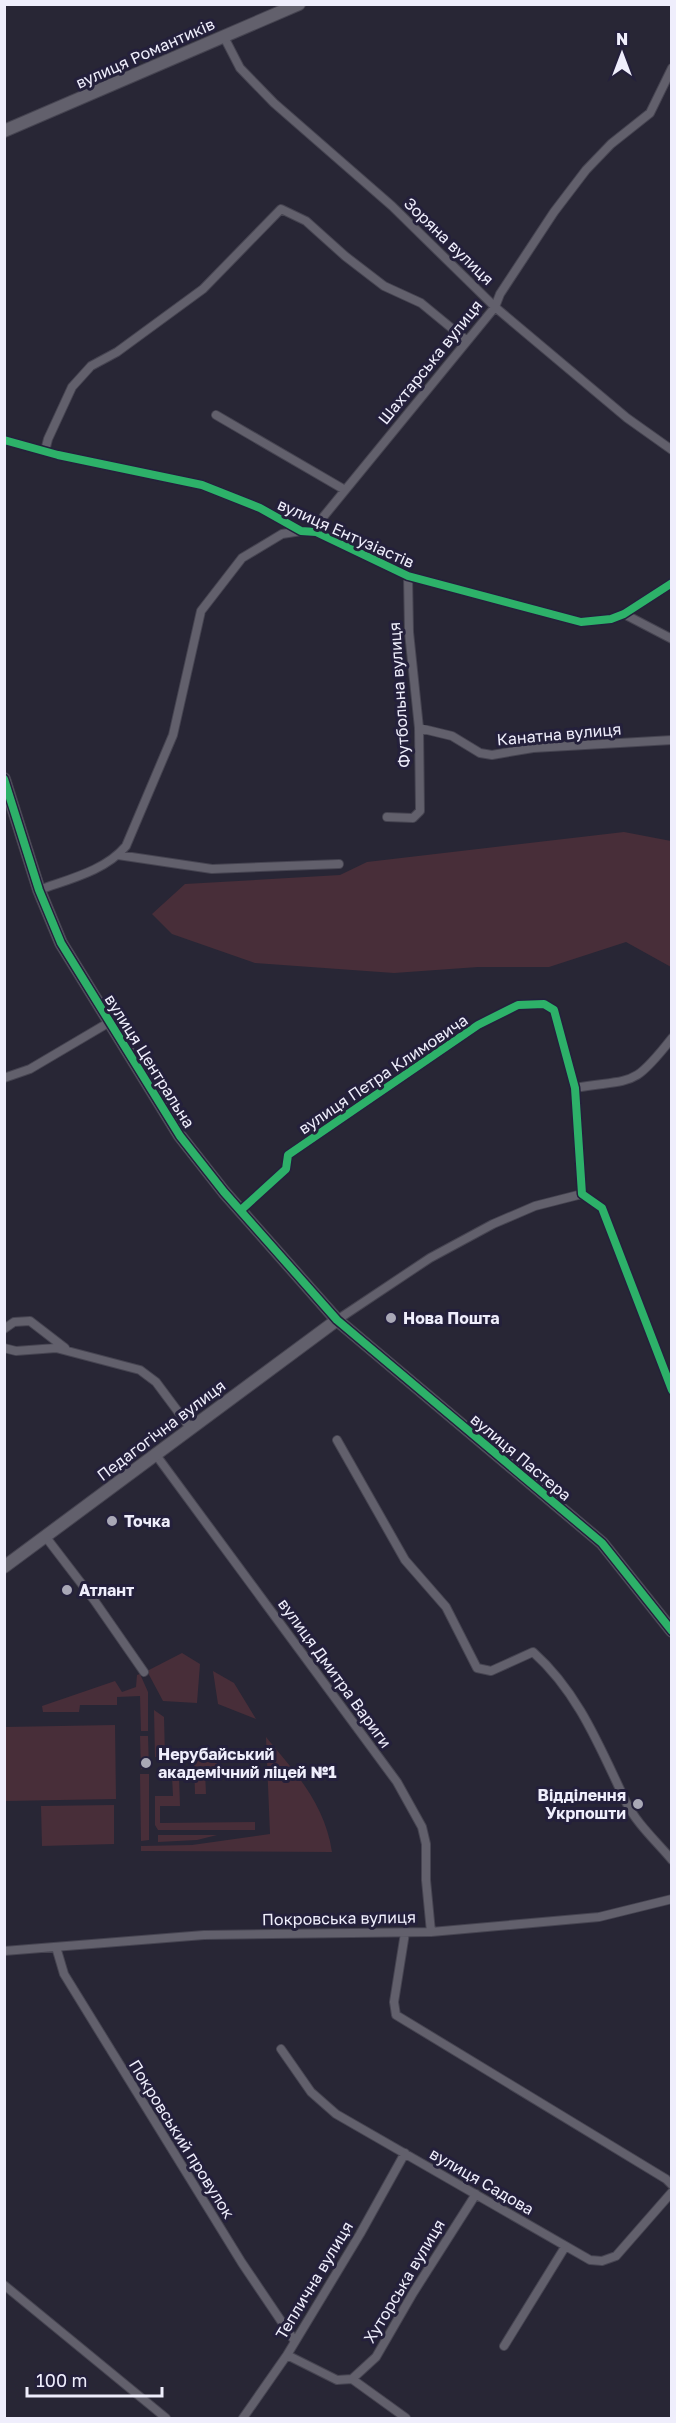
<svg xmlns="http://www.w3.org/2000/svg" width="676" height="2423" font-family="'Golos Text',sans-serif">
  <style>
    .green { fill: #482e39 }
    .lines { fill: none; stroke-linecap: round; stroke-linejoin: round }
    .street-casing { stroke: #464451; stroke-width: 10 }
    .secondary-casing { stroke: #464451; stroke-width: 14 }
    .street { stroke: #62606c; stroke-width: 8 }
    .secondary { stroke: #62606c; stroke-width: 12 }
    .cycleway-casing { stroke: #24203b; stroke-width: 11 }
    .cycleway { stroke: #2db169; stroke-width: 8 }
    .poi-dot { fill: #a9a8b6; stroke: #24203b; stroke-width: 2 }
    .labels { text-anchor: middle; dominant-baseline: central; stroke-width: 6; stroke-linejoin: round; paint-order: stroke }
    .street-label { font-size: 16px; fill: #efeefc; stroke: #24203b }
    .poi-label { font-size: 16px; font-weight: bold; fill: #efeefc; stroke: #24203b; text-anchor: start }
  </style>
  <rect width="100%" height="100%" fill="#282635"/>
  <path class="green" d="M624,832L671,841V967L626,942L549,967H478L394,973L255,963L172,934L152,914L185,884L340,875L367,862Z
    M182,1653L200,1664L197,1703L163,1701L147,1671Z
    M213,1671L234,1683L256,1719L218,1704Z
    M140,1674L148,1692V1731H141L140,1696L117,1697V1705H80L79,1712H43L42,1706L115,1681L122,1692L136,1687L137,1675Z
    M154,1710L164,1717L165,1757H155Z
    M115,1725L116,1799L5,1801V1727Z
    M140,1736H148L149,1769H141Z
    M266,1737C295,1772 325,1804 332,1852L141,1851V1846L192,1845L270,1834Z
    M194,1759H220V1770L205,1771L206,1794H195Z
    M140,1774H149V1840L141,1841Z
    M172,1776H179L180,1806H160V1823L255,1822V1830H158L155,1825V1796H173Z
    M114,1805V1844L42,1846L41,1806Z
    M158,1835H217L197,1840L158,1842Z"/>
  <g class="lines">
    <g class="street-casing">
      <path id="street" d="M224,37L240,68L274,103L392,206L495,307L627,418L672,450
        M216,415L345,490
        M4,440L58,455L202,485L260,508L301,531L316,532L408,576L581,622L611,619L624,614L672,583
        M45,451L48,439L72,387L91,366L117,352L203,289L281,209L306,221L345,256L384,286L421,303L466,340
        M316,532L324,516L495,307L500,294L554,212L586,170L611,144L650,113L672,68
        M624,614L672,639
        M419,728L452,736L480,753L492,755L533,748L672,740
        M387,817L413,818L420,811L419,728L409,632L408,576
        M118,855L212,869L339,864
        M39,890C69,879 105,871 126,846L173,735L201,611L242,558L282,534L301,531
        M4,1078L30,1069L108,1023
        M575,1088C634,1078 632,1089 672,1038
        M241,1210L286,1169L288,1155L478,1025L518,1005L544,1004L554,1010L575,1088L582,1194L602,1208L672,1390
        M337,1320L430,1258L493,1224L535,1206L582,1194
        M4,1329L14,1322L30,1321L65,1348
        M4,1348L16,1351L56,1348L140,1370L156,1382L191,1429
        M337,1440L405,1560L446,1607L477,1668L491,1671L533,1652C579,1693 600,1748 626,1802C636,1823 657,1842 672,1860
        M156,1455L397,1782L422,1827L426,1844V1880L431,1932
        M45,1536L94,1600L144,1672
        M405,1933L394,2002L396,2015L666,2179L672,2185
        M56,1947L64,1974L242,2263L294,2340
        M4,1951L204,1935L431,1932L599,1917L672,1899
        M281,2049L311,2092L336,2114L590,2260L602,2261L616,2256L672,2192
        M4,2285L166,2418
        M504,2346L565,2247
        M287,2355L337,2380L352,2379L376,2357L413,2293L476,2194
        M352,2379L406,2418
        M243,2418L287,2355L360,2234L405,2153"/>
    </g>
    <g class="secondary-casing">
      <path id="secondary" d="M4,131L299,4
        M4,779L39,890L61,943L180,1136L224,1192L337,1320L602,1543L672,1631
        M4,1567L337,1320"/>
    </g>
    <use href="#street" class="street"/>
    <use href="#secondary" class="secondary"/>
    <g class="cycleway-casing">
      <path id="cycleway" d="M4,440L58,455L202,485L260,508L301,531L316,532L408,576L581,622L611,619L624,614L672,583
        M4,779L39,890L61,943L180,1136L224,1192L337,1320L602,1543L672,1631
        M241,1210L286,1169L288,1155L478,1025L518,1005L544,1004L554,1010L575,1088L582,1194L602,1208L672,1390"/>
    </g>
    <use href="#cycleway" class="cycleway"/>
  </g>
  <g class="poi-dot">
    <circle cx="391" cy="1318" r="6"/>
    <circle cx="112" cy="1521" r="6"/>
    <circle cx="67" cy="1590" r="6"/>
    <circle cx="146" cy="1763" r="6"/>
    <circle cx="638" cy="1804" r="6"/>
  </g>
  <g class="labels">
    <g class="street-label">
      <text transform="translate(145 53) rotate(-24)">вулиця Романтиків</text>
      <text transform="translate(449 241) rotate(44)">Зоряна вулиця</text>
      <text transform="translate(430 362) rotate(-51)">Шахтарська вулиця</text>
      <text transform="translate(346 533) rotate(24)">вулиця Ентузіастів</text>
      <text transform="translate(399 695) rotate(-94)">Футбольна вулиця</text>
      <text transform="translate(559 734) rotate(-5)">Канатна вулиця</text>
      <text transform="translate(150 1061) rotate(58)">вулиця Центральна</text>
      <text transform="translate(383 1074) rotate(-34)">вулиця Петра Климовича</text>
      <text transform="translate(161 1430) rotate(-37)">Педагогічна вулиця</text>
      <text transform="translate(521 1457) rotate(40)">вулиця Пастера</text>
      <text transform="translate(335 1673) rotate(54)">вулиця Дмитра Вариги</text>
      <text transform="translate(339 1918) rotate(-1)">Покровська вулиця</text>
      <text transform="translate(182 2139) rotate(58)">Покровський провулок</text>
      <text transform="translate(482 2181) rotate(30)">вулиця Садова</text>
      <text transform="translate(314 2280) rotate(-59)">Теплична вулиця</text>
      <text transform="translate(404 2281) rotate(-59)">Хуторська вулиця</text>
    </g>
    <g class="poi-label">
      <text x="403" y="1318">Нова Пошта</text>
      <text x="124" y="1521">Точка</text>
      <text x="79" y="1590">Атлант</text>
      <text x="158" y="1754">Нерубайський<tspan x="158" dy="18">академічний ліцей №1</tspan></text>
      <text x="626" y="1795" text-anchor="end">Відділення<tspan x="626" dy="18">Укрпошти</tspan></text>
    </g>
  </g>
  <rect width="676" height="2423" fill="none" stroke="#efeefc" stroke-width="12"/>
  <g transform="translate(622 54)" stroke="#24203b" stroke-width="4.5" paint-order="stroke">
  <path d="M0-4.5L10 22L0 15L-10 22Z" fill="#efeefc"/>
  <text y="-9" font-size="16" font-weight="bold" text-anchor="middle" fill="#efeefc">N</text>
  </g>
  <path d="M27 2387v9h135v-9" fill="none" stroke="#efeefc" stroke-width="3"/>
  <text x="36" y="2387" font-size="18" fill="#efeefc" stroke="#24203b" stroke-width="4.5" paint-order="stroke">100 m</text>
</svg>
